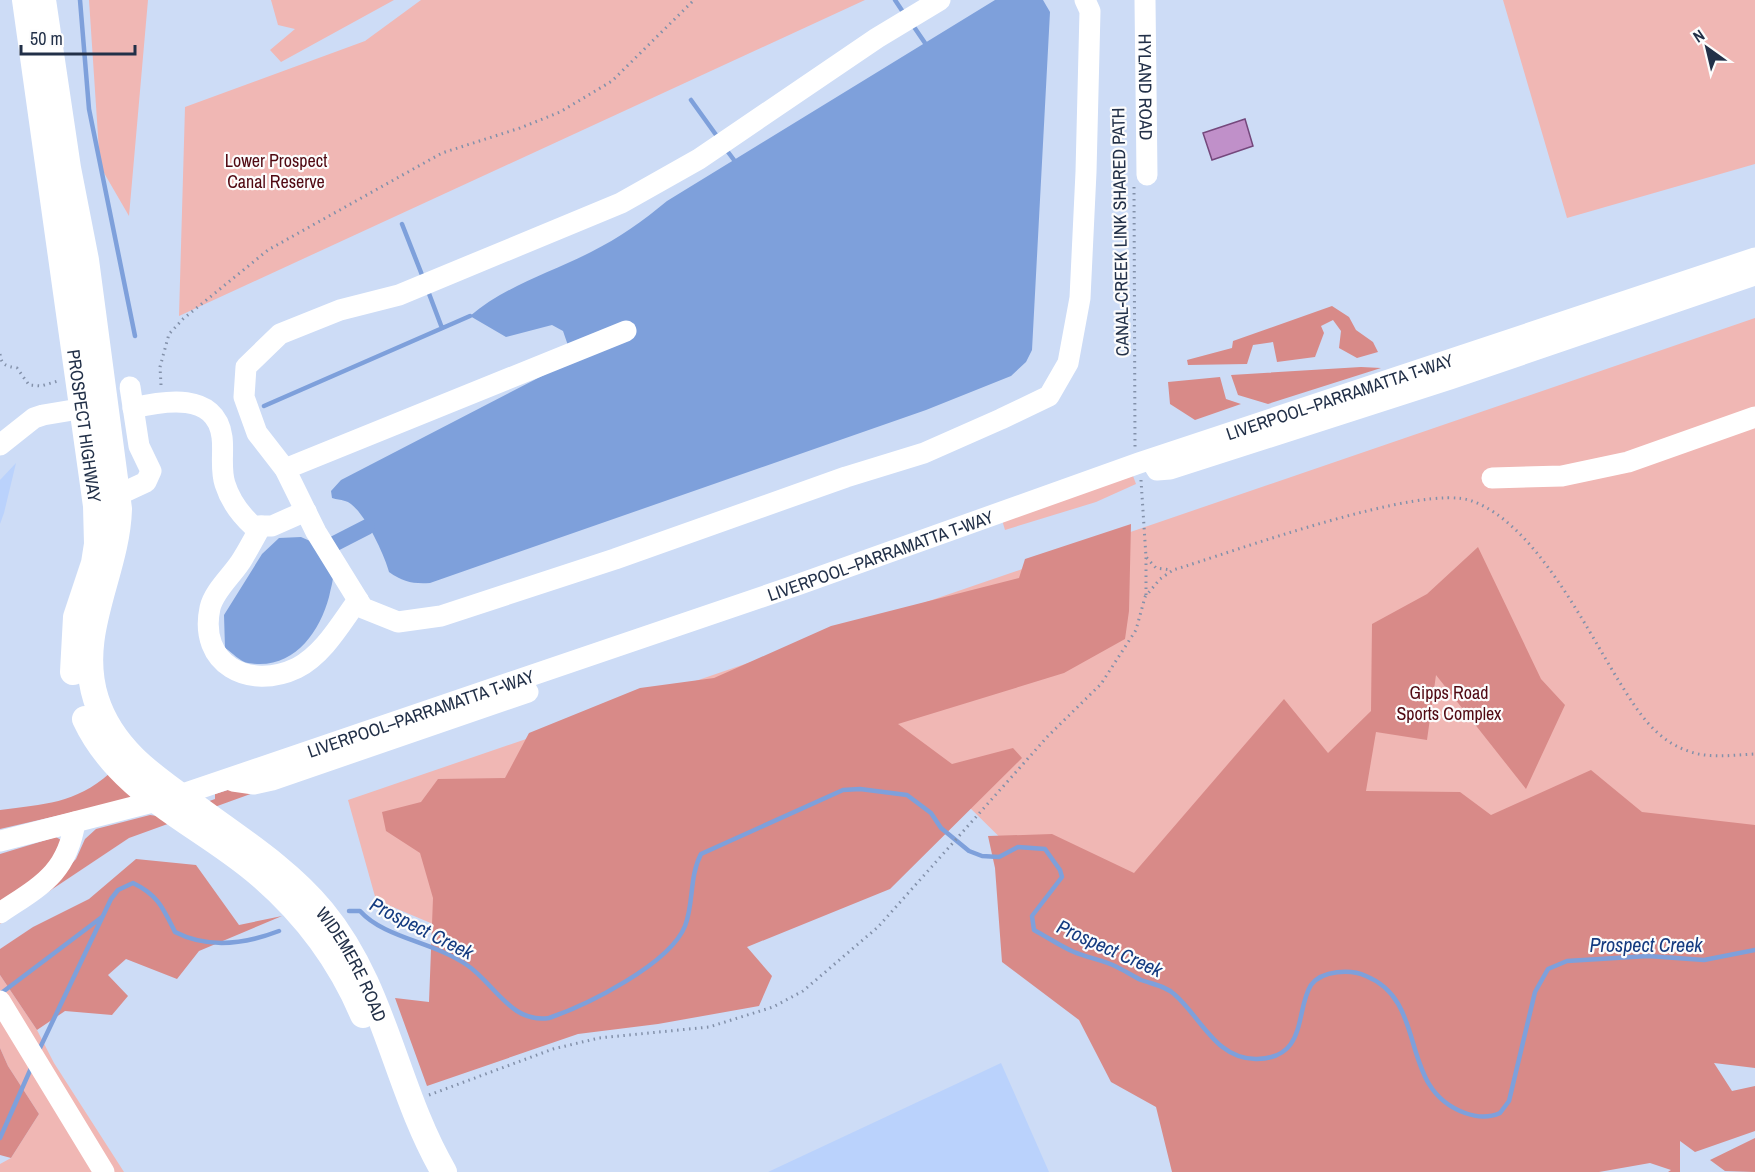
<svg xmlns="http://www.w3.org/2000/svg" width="1755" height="1172" font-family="'Archivo Narrow',sans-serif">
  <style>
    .built { fill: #bad2fc }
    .green { fill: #f0b7b4 }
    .forest { fill: #d88a88 }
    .water { fill: #7ea0db }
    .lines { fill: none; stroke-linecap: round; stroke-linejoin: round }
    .stream { stroke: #7ea0db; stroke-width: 4.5 }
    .canal { stroke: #7ea0db; stroke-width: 16 }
    .building { fill: #c090c9; stroke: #74487c; stroke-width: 1.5 }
    .path { stroke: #8391aa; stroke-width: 3; stroke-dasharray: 1.5 4.5; stroke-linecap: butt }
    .minor { stroke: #fff; stroke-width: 21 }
    .major { stroke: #fff; stroke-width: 26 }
    .labels { text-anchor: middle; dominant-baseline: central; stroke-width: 4.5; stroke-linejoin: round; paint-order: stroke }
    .street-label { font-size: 18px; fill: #223048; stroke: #fcfcfc }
    .park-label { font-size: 18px; fill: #500912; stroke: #fcfcfc }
    .water-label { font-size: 20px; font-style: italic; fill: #143b80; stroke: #fcfcfc }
  </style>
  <rect width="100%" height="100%" fill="#cddcf6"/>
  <path class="built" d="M16,463L4,513L0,524V480Z
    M1001,1063L1049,1172H768Z"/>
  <path class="green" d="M89,0H148L129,216L100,166Z
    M271,0H394L281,62L270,50L295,29L278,25Z
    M421,0H865L179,316L185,107L365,41Z
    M1503,0H1755V164L1567,218Z
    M1755,318V926L1052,889L959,797L433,924L376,900L348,800Z
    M1133,476L1136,484L1096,502L1005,530L1002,520Z
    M0,975L37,1030L54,1063L124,1172H0V1164L11,1158L39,1114L8,1066L0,1048Z"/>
  <path class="forest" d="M1332,306L1349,317L1356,330L1373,342L1378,352L1357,358L1339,348L1341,331L1333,320L1321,326L1324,333L1315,357L1277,362L1273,342L1253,345L1247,364L1188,365L1187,360L1232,348L1233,341Z
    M1361,367L1381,368L1268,404L1238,395L1231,375Z
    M1220,377L1226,399L1241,404L1195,420L1170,404L1168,382Z
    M1131,524L1129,611L1125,639L1064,673L898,724L952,764L1013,748L1022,758L890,889L747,947L772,976L759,1006L658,1024L578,1034L427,1086L395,998L429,1002L433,898L420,853L386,831L382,812L421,802L438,779L505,778L529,733L640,688L714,678L831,626L1019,578L1025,559Z
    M1478,547L1541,679L1565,705L1526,789L1436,675L1427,740L1376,732L1366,791L1460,792L1491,815L1591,770L1642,812L1755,825V1068L1714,1063L1732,1091L1755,1086V1131L1695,1152L1680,1141V1172H1668L1671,1170L1650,1163L1599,1172H1172L1156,1107L1111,1082L1079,1020L1002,962L995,868L988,836L1052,834L1134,873L1284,699L1328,753L1371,711L1372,624L1427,594Z
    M110,773L131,793L130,799L0,829V810C44,804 75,804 110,773Z
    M228,790L256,792L129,838L0,924V918L61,875L76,859L85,839L96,829L150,815L164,817L215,799V794Z
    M56,837L61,840L48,868L0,904V854Z
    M136,859L196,865L239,925L282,916L199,951L177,979L126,959L108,975L128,996L112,1015L65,1011L37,1030L0,975V949L33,927L89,899Z
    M0,1048L8,1066L39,1114L11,1158L0,1155Z
    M1755,1138V1172L1725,1171L1710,1160Z"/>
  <path class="water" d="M995,0H1043L1050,12L1032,350L1026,362L1011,376L926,410L430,583C413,584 403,582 389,572C385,556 362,505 345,501C340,499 337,500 332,498L331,491L341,480L573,360L563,331L552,325L506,337L470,316C505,286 550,273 591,252C619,238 643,221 667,201Z
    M301,537L326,548C328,554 332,560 333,566C335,576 331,587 329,597C319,634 292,671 248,663C240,662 232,652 225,648L224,615L262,554L279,538Z"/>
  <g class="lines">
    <path class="stream" d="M80,0L89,109L135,336
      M895,0L905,15
      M912,24L925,43
      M691,100L719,139
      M725,148L734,160
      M402,224L424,280
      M428,291L442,328
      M264,406L470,316
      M349,911H360C384,938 434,942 467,965C494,983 511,1024 549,1018C587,1005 670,964 685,926C694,903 689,877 701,854L843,790L860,789L907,795L931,813L941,828L969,851L982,856L999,857L1018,847L1045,849L1060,870L1062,877L1032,916L1034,930C1047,937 1060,946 1074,952C1088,958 1104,960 1117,967C1125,971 1133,976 1141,980C1152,984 1166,986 1174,994C1201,1017 1216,1060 1257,1059C1308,1058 1295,1010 1311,985C1322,970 1351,969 1366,976C1430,1002 1396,1088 1465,1113C1476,1117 1489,1118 1500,1113L1509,1101L1535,992L1548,969L1567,961L1648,956L1704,960L1755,950
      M0,994L102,917
      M39,1050L111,899L118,890L133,883C158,895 163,908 175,932C208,949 245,944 279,931
      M0,1138L32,1066"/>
    <path class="canal" d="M326,548L367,527"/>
  </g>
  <path class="building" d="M1245,119L1253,146L1212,160L1203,133Z"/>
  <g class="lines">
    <path class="path" d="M1134,187L1135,447
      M0,354C1,365 6,366 17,368L29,385L41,386L58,381
      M161,385L160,367L169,334L183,319L268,250L442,153L520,128L560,112L612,81L694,0
      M1141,480L1146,557L1156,568L1171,570
      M1146,595V557
      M429,1095L553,1049L599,1038L709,1027L773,1007L803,991L878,927L1048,736L1101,684L1136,630L1145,597L1160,579L1173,570C1230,553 1423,482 1472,501C1534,523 1584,624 1617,678C1635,707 1653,739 1688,751C1710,759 1732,755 1755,754"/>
    <g class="minor">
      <path d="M940,0L877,38L699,159L621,203L399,295L340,310L280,334L246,367L244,397L257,433L285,469L316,532L363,608L398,622L441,616L615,559L846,477L924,453L1001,419L1049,396L1068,363L1080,298L1086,172L1090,11L1085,0"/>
      <path id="s1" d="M1145,0L1147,175"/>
      <path d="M133,408C163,401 216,391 222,437C224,452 220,469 225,484C230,500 241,515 253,526H272L306,511"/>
      <path d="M0,445L34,418L43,415L97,406"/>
      <path d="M1151,460L1157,470L1170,469L1450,379L1755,275"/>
      <path d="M285,469L626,331"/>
      <path d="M1492,478L1562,476L1628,462L1755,417"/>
      <path d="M118,495L146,482L151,471L139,446L130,387"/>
      <path d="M261,526C255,537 249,548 243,558C234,574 214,590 210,608C198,664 249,691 297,668C324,654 341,623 358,600"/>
      <path d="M233,781L254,784L272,780L528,692"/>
      <path id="s2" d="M0,841L180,795L797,585L1139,463L1755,258"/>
      <path d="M0,913C40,886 67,874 75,822"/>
      <path d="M0,1001L104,1172"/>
    </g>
    <g class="major">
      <path id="s3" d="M25,0L96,506L97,544L94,563L76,617L73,672"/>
      <path id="s4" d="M43,0L68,168L86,260L119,509C117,574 75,633 96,699C113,753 160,781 203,812C244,842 289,871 322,911C385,987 395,1088 444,1172"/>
      <path d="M85,719C119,792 195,821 254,870C301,909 339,958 363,1015"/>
    </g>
  </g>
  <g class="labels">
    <g class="street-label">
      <text stroke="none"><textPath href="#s1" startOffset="87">HYLAND ROAD</textPath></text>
      <text transform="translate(1120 232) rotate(-91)">CANAL-CREEK LINK SHARED PATH</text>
      <text stroke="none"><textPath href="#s2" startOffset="1412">LIVERPOOL–PARRAMATTA T-WAY</textPath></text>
      <text stroke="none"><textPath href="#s3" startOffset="430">PROSPECT HIGHWAY</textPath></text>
      <text stroke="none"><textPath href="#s2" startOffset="926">LIVERPOOL–PARRAMATTA T-WAY</textPath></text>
      <text stroke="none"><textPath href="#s2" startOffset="440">LIVERPOOL–PARRAMATTA T-WAY</textPath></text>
      <text stroke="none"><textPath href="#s4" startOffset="1084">WIDEMERE ROAD</textPath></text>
    </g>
    <g class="park-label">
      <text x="276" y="160">Lower Prospect<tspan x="276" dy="21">Canal Reserve</tspan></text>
      <text x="1449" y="692">Gipps Road<tspan x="1449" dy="21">Sports Complex</tspan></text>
    </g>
    <g class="water-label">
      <text transform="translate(422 928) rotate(27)">Prospect Creek</text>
      <text x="1646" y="944">Prospect Creek</text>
      <text transform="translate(1110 948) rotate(24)">Prospect Creek</text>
    </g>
  </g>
  <g transform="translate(1707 48) rotate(326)" stroke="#fcfcfc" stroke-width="4.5" paint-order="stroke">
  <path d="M0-4.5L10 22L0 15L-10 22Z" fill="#223048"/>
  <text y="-9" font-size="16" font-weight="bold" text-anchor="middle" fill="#223048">N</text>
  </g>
  <path d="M21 45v9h114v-9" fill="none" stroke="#223048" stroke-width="3"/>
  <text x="30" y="45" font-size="18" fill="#223048" stroke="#fcfcfc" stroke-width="4.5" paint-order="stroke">50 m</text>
</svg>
